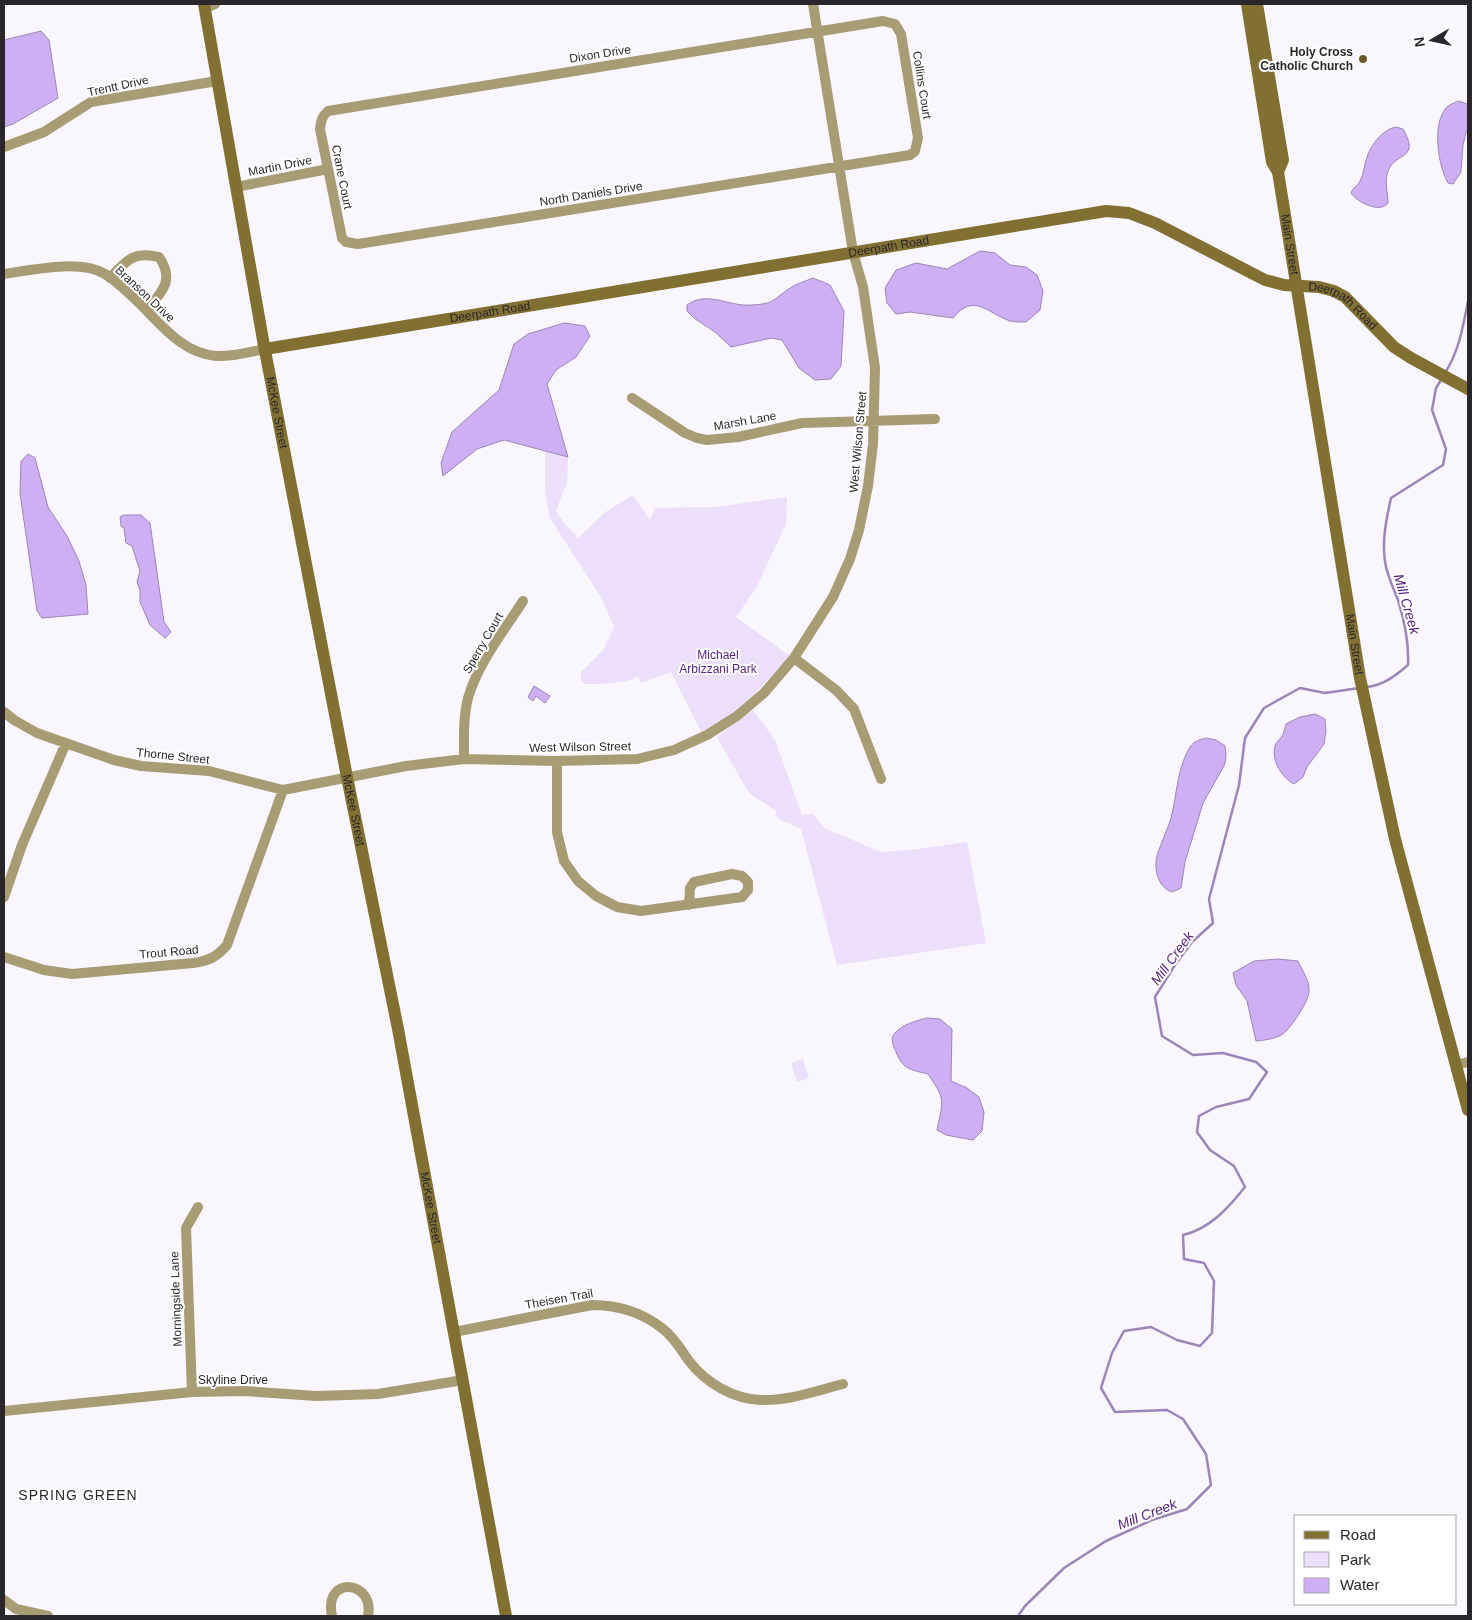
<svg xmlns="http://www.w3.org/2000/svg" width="1472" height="1620" font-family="Arial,sans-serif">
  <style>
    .green { fill: #ebdffc }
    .water { fill: #ceaff4; stroke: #9c86b8 }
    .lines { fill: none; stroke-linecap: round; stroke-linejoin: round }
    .stream { stroke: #9c86b8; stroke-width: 2.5 }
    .street { stroke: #a89c74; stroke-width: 10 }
    .secondary { stroke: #817031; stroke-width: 12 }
    .poi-dot { fill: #685a27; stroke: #fff; stroke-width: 2 }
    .labels { text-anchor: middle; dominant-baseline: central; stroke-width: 4; stroke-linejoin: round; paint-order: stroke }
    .poi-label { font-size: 12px; font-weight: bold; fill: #29272c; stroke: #fff; text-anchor: end }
    .street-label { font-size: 12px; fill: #29272c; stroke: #fff }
    .park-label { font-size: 12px; fill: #541f81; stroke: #fff }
    .water-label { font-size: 14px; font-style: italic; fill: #511c7e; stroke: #fff }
    .neighbourhood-label { font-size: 14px; letter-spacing: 1px; fill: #29272c; stroke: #fff }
  </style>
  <rect width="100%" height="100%" fill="#f9f6fe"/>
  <path class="green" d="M545,451L568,457L567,482L556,511L564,523L578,538L604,513L633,495L650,520L655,508L716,507L787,497L786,524L756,588L736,617L790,656L753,695L733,713L702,733L671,672L641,683L638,676C628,684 599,684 585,684L581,681V672L604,649L614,627L602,599L550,518L545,491Z
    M753,710L775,740L802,815L813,814L824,828L881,852L918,849L967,842L986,943L837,965L801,829L777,818L776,811L749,793L717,737Z
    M803,1059L809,1078L797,1082L791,1063Z"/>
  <path class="water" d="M41,31L49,40L58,98L13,124L4,127V40Z
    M1459,101L1467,104L1468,107V128L1466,133L1463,145L1461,172L1453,184L1448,183C1438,166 1431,121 1448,106C1451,104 1456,102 1459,101Z
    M1396,127L1403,129C1421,160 1395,152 1388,171C1384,181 1388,193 1388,203C1380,214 1357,202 1351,193C1353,187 1358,186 1360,181C1364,174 1364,165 1367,157C1371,145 1383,129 1396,127Z
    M980,251L995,253L1010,265L1026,267L1037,275L1043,291L1040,310L1026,322C1021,322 1015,322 1010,321C987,313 974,292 953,318L910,312L896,314L887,303L885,288L896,270L916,263L947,269Z
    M813,278L830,285L844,311L841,366L831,379L815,380L799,368L782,340L771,338L731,347L715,332L694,318L687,311V305C707,290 729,307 751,305C777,304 773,298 792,287C798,283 806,281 813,278Z
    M564,323L585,326L590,336L576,357L556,370L547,384L568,457L504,440L477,449L443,476L441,463L452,432L499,390L514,344L528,334Z
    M28,454L35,458L48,507L67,536L79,561L86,585L88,614L42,618L37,611L20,493L21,461Z
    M124,515H141L150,523L164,622L171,632L165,638L150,625L140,602V590L137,582L140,571L132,546L126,543L124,528L121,526L120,517Z
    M534,686L550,696L545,703L536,696L533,701L528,697Z
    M1315,714L1325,719L1326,731L1324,744L1307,767L1303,777L1294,784C1282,778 1271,760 1275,746C1276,742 1280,740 1282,736C1284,733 1285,728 1286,724L1300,717Z
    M1206,738L1216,740L1225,746L1226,754L1225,764L1203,803L1185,862L1181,888L1172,892C1160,888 1155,875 1156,861C1157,851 1168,829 1171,818C1177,795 1177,768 1190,747C1194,741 1199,740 1206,738Z
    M1278,959L1298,961C1302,970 1310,981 1309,991C1309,1001 1291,1028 1283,1034C1275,1039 1265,1040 1256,1041L1247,1001L1236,985L1233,973L1254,961Z
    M927,1018L940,1019L952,1029L951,1081L967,1088L979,1097L984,1112L982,1131L973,1140L946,1135L937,1130C943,1100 946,1100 928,1074C906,1069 902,1068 894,1047C892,1042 891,1037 895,1033C903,1024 916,1021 927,1018Z"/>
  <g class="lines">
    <path class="stream" d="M1445,373C1459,351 1463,327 1468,301
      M1367,687C1384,685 1395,676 1408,665C1409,643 1405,622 1398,600C1394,590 1389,579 1386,567C1381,545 1386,520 1391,498L1443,465L1446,449L1432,410L1436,388L1441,380
      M1018,1616L1025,1606L1064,1568L1106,1541L1152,1520L1187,1509L1211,1485L1206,1454L1183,1419L1167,1410L1115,1412L1101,1388L1112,1353L1124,1331L1151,1327L1177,1340L1200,1346L1212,1333L1214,1281L1204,1263L1184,1259L1183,1235C1210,1229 1229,1207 1245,1187L1234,1166L1210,1150L1197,1132L1199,1116L1216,1107L1249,1099L1267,1072L1256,1062L1223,1053L1193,1055L1162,1036L1155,997L1175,965L1192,942L1213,923L1209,899L1239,785L1245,738L1264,708L1300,688L1325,693L1359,688"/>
    <path class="street" d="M205,8L215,4
      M883,21L895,24L901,34L918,138L915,151L910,155L358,244L346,242L342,238L320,129C321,121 322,116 328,111Z
      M4,147L44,132L91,102L217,81
      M236,187L328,169
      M4,274C32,270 80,259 105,274C116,280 127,292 137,301C160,323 181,353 216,356C232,357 249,352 265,349
      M110,278C127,260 133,251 159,257C175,280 162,292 147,310
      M632,398L685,433L697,438L707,440L738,437L802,423L935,419
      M794,658L836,690L854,709L881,779
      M4,712L14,720L37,733L114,760L141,766L209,771L283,790L406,766L464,759L557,761L637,759L674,750L707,735L737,716L764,693L794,658L833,597L850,559L859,530L868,486L873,444L875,368L863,287L853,252L813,4
      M464,759C464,738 463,718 468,698C478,663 504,631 523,601
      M557,761V832L564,861L578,881L596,896L617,907L641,911L742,897L748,890V882L742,876L732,874L694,882L690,888L689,905
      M4,897L22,845L66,743
      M4,957L44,970L72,974L193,963C208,961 217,957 227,945L283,790
      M1456,1065L1468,1062
      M454,1332L592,1305C619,1305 642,1312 663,1329C674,1337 681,1350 689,1361C706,1383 733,1399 761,1400C788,1401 816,1391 843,1384
      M192,1392L186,1228L198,1207
      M4,1411L192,1392L244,1391L316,1396L378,1394L463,1380
      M4,1600L16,1609L48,1616
      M332,1616C323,1575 375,1580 368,1616"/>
    <g class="secondary">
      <path id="s1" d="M204,4L263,340L347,777L398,1029L506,1616"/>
      <path id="s2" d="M1247,4L1272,162L1278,172L1360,678L1395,839L1468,1110"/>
      <path d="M1257,4L1283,160L1278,172"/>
      <path id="s3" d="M265,349L1106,211L1129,213L1155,223L1265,280L1284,285L1319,287L1334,291L1345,297L1394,347L1411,358L1468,389"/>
    </g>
  </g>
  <circle class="poi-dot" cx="1363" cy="59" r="5"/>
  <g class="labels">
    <g class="poi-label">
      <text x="1353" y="52">Holy Cross<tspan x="1353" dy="14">Catholic Church</tspan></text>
    </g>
    <g class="street-label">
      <text transform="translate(600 54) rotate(-9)">Dixon Drive</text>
      <text transform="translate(922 85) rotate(81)">Collins Court</text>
      <text transform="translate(118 86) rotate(-12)">Trentt Drive</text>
      <text transform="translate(280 166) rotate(-11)">Martin Drive</text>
      <text transform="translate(342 177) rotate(79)">Crane Court</text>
      <text transform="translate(591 194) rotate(-9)">North Daniels Drive</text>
      <text stroke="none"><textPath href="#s2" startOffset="245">Main Street</textPath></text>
      <text stroke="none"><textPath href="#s3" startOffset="632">Deerpath Road</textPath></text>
      <text transform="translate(145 294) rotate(43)">Branson Drive</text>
      <text stroke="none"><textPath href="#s3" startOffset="1112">Deerpath Road</textPath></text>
      <text stroke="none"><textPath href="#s3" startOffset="228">Deerpath Road</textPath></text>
      <text stroke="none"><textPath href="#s1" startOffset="415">McKee Street</textPath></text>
      <text transform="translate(745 421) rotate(-10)">Marsh Lane</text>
      <text transform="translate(858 442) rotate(-85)">West Wilson Street</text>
      <text transform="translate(483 643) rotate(-60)">Sperry Court</text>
      <text stroke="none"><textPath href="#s2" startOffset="650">Main Street</textPath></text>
      <text transform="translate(580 747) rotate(-1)">West Wilson Street</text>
      <text transform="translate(173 756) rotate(6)">Thorne Street</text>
      <text stroke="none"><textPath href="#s1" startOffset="820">McKee Street</textPath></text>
      <text transform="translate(169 952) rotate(-5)">Trout Road</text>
      <text stroke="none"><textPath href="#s1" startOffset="1225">McKee Street</textPath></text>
      <text transform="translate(176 1299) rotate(-92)">Morningside Lane</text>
      <text transform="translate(559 1299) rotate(-10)">Theisen Trail</text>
      <text x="233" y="1380">Skyline Drive</text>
    </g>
    <g class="park-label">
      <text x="718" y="655">Michael<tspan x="718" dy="14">Arbizzani Park</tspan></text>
    </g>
    <g class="water-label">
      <text transform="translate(1407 604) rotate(74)">Mill Creek</text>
      <text transform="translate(1172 958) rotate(-54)">Mill Creek</text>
      <text transform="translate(1147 1514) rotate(-21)">Mill Creek</text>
    </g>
    <g class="neighbourhood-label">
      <text x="78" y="1495">SPRING GREEN</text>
    </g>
  </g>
  <rect width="1472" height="1620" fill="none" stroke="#29272c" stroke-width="10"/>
  <rect x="1294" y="1515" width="162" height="90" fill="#ffffff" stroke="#a9a9ab"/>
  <rect x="1304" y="1531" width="25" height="8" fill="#817031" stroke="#a9a9ab"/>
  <text x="1340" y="1540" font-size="15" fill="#29272c">Road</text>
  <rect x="1304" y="1552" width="25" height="15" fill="#ebdffc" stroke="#a9a9ab"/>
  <text x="1340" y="1565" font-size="15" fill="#29272c">Park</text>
  <rect x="1304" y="1578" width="25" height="15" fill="#ceaff4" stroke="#a9a9ab"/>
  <text x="1340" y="1590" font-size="15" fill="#29272c">Water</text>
  <g transform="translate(1432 40) rotate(261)" stroke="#ffffff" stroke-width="4" paint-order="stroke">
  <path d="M0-4L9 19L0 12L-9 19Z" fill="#29272c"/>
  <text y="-8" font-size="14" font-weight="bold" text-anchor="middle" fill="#29272c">N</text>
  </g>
</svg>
